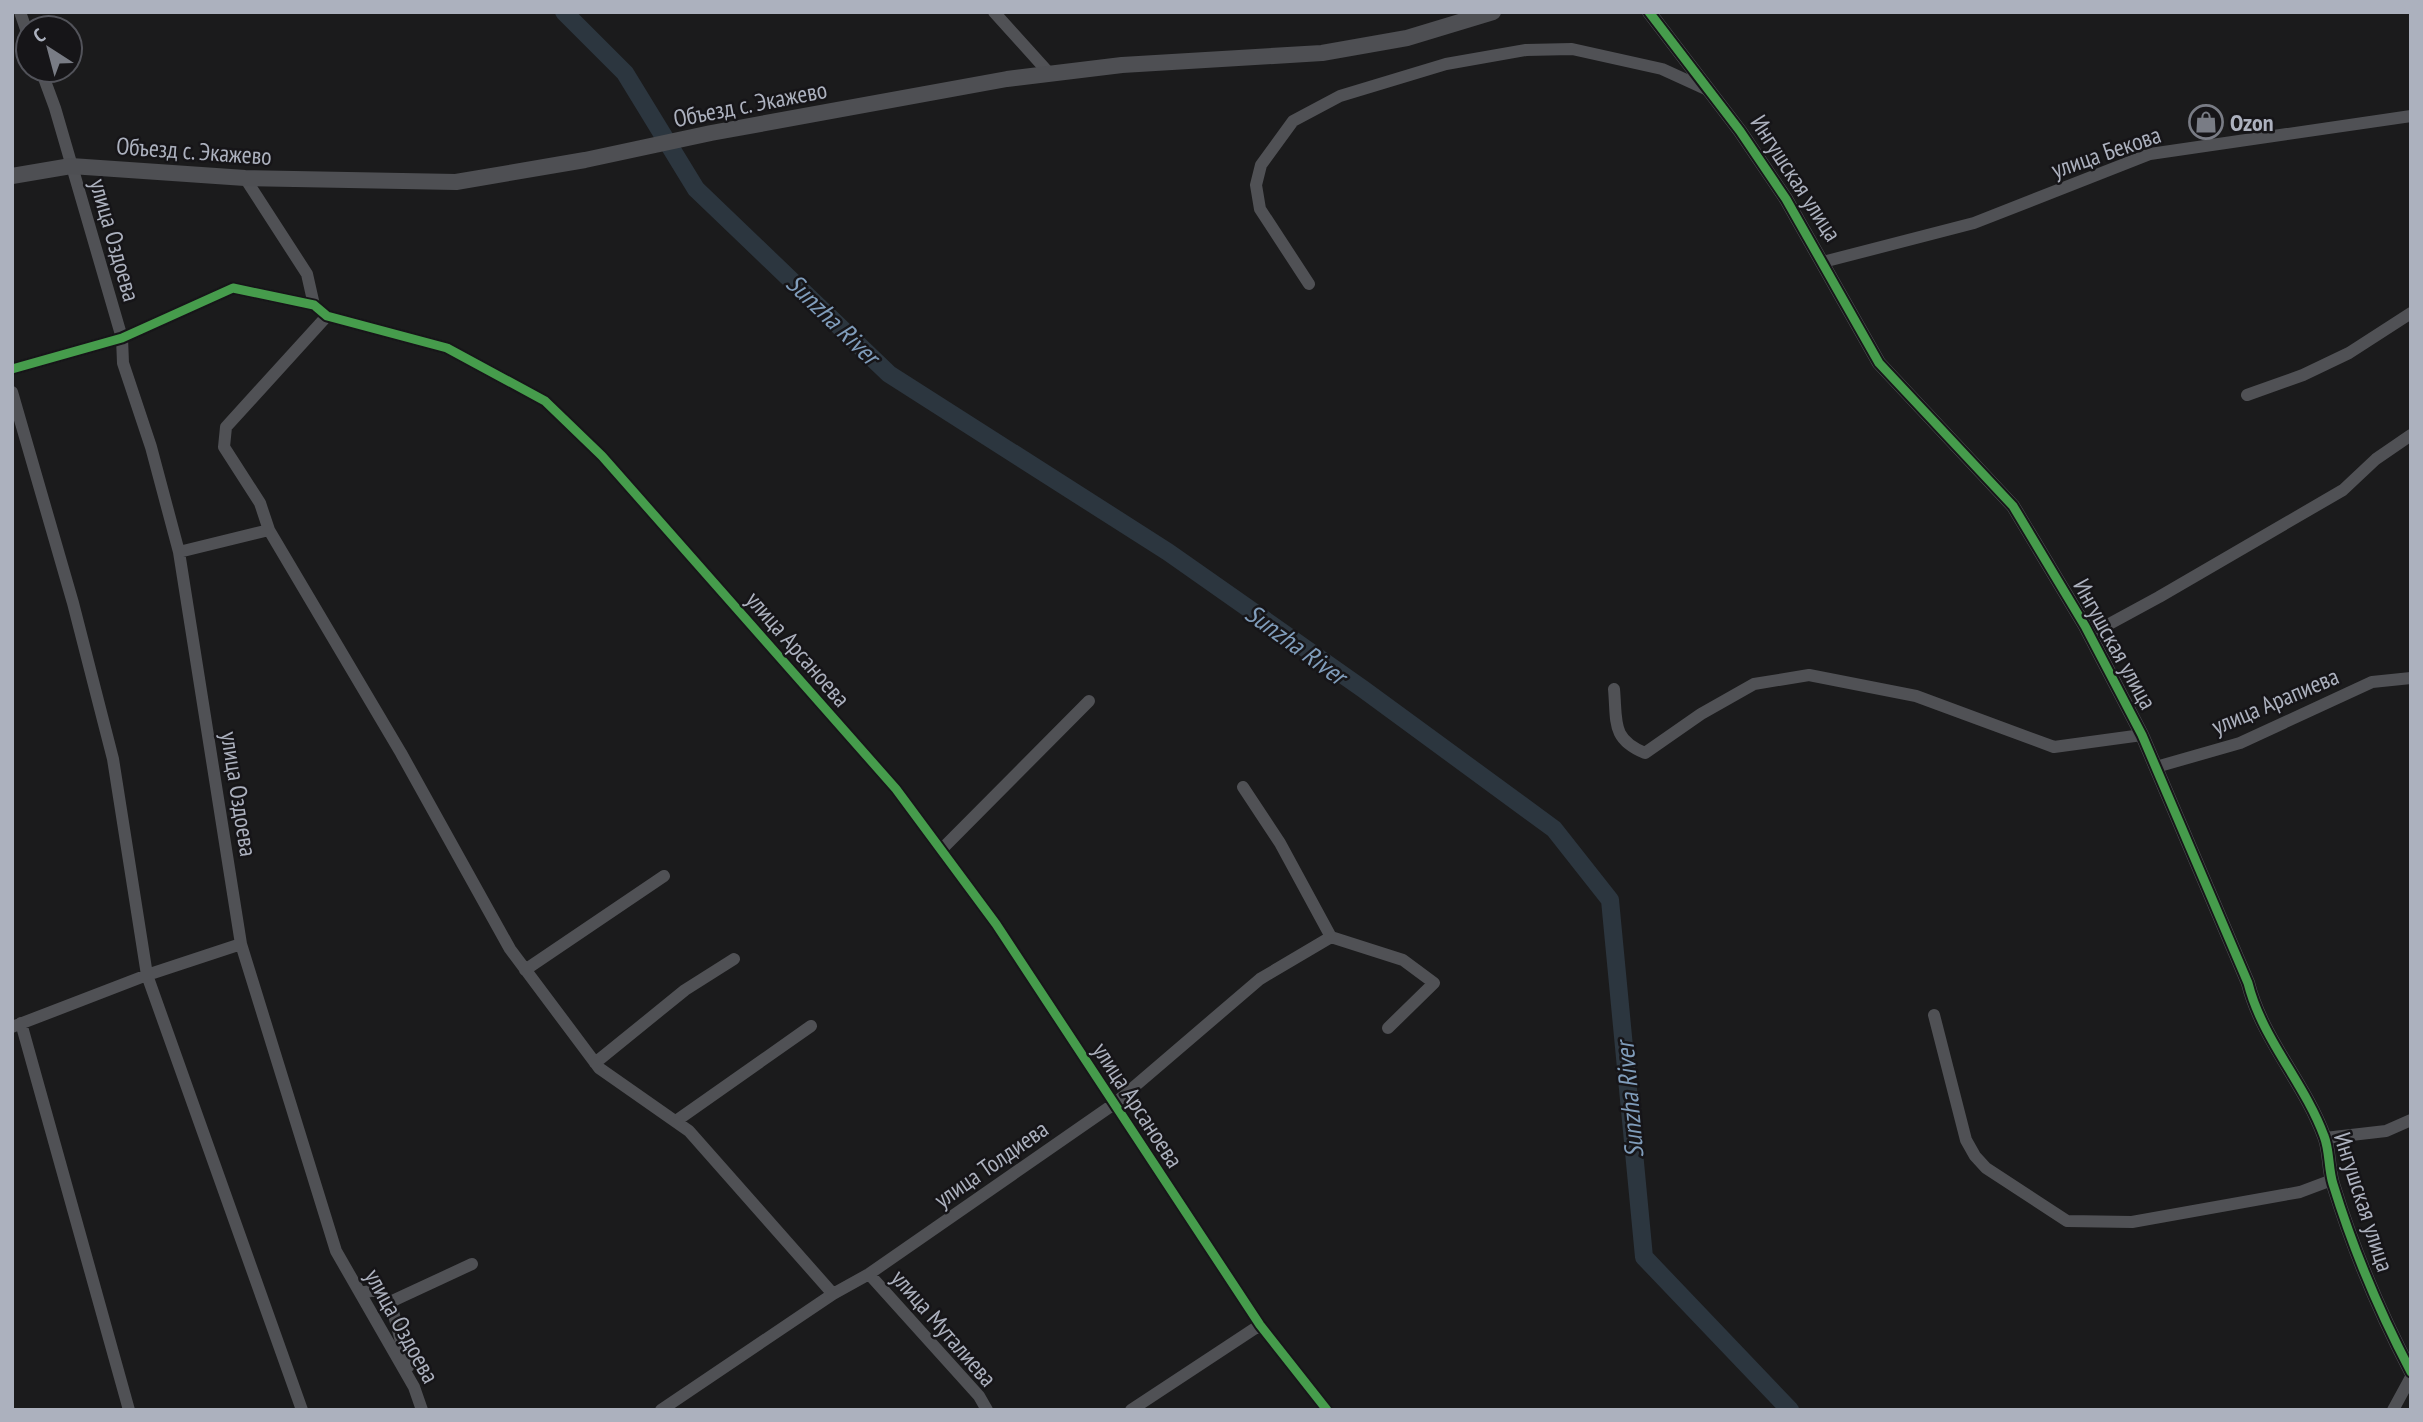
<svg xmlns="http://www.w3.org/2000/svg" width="2423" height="1422" font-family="'PT Sans Narrow',sans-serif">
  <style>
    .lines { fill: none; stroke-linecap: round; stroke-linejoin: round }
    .river { stroke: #2c363f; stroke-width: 18 }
    .minor { stroke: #505155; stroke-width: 12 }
    .tertiary { stroke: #505155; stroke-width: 14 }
    .secondary { stroke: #4e4f53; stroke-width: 16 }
    .cycleway-casing { stroke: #161518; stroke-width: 13 }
    .cycleway { stroke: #469c4c; stroke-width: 9 }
    .labels { text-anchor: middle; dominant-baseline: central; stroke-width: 5; stroke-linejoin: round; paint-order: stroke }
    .street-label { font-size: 24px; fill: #acb1be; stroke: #161518 }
    .poi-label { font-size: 24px; font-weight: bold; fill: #acb1be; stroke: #161518; text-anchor: start }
    .water-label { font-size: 26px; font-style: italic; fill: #809dbb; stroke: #161518 }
  </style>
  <rect width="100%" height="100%" fill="#1b1b1c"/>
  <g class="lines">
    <path class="river" d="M564,12L625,73L696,189L889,374L1168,552L1363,689L1554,829L1610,900L1644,1257L1790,1410"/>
    <path class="minor" d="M20,12L28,35
      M994,12L1049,73
      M41,70L55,108L122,338L123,363L151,447L179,552L241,944L336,1251L414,1387L422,1410
      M245,178L307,274L314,305
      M1823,262L1974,223L2150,154L2411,116
      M1309,284L1260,209L1256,185L1261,165L1293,121L1340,96L1446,64L1526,50L1572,49L1662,69L1708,90
      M12,369L122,338L233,288L314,305L327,316L447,348L545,401L602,456L896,789L996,924L1260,1325L1327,1410
      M12,392L73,603L113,759L147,975L302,1410
      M2247,395L2303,375L2349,353L2411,313
      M269,530L260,503L224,447L226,427L327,316
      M179,552L269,530L401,753L510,949L599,1068L689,1131L833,1294
      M2089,635L2159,597L2343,490L2376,459L2411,435
      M1614,689C1617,722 1611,739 1645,753L1701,714L1754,684L1809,675L1916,696L2054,747L2142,735
      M2156,767L2240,743L2372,682L2411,678
      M1243,787L1280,843L1331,937L1403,960L1434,983L1388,1028
      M941,850L1089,701
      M525,970L664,876
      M1934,1015L1966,1140L1975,1156L1986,1168L2067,1221L2132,1222L2300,1192L2332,1180
      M21,1023L129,1410
      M12,1027L147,975L241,944
      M595,1063L685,990L734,959
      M676,1121L811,1026
      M2325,1138L2386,1131L2411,1120
      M869,1274L979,1396L987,1410
      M360,1293L376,1290L392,1308L408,1367
      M388,1303L472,1264
      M661,1410L833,1294L869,1274L1114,1104L1260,979L1331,937
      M1131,1410L1260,1325
      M2393,1410L2411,1377"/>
    <path class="tertiary" d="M1649,12L1740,131L1786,199L1879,363L2013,506L2085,626L2142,735L2248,983C2262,1039 2304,1082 2324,1136C2330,1151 2328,1168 2333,1184C2353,1249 2379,1311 2411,1372"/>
    <path class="secondary" d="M12,176L71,166L245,178L456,182L585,160L711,133L1007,79L1122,65L1322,53L1407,38L1493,12"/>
    <g class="cycleway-casing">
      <path id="cycleway" d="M1649,12L1740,131L1786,199L1879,363L2013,506L2085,626L2142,735L2248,983C2262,1039 2304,1082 2324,1136C2330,1151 2328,1168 2333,1184C2353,1249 2379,1311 2411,1372
        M12,369L122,338L233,288L314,305L327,316L447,348L545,401L602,456L896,789L996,924L1260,1325L1327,1410"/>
    </g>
    <use href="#cycleway" class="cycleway"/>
  </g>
  <defs>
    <g id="shop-ring" transform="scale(1.75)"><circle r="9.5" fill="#161518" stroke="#797c85" stroke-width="1.5"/><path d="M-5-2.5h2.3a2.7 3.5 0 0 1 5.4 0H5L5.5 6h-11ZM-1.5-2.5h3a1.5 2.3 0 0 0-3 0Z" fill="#797c85"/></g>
  </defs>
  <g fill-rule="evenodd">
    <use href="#shop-ring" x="2206" y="122"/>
  </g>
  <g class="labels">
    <g class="street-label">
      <text transform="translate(750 104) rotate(-11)">Объезд с. Экажево</text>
      <text transform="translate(194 151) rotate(4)">Объезд с. Экажево</text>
      <text transform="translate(2106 152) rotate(-19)">улица Бекова</text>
      <text transform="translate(1796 178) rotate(57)">Ингушская улица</text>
      <text transform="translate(115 240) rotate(74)">улица Оздоева</text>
      <text transform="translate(2115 644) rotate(61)">Ингушская улица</text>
      <text transform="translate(798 649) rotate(49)">улица Арсаноева</text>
      <text transform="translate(2275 701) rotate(-23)">улица Арапиева</text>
      <text transform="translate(239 794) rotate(81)">улица Оздоева</text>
      <text transform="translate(1138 1105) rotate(57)">улица Арсаноева</text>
      <text transform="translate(991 1164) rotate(-35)">улица Толдиева</text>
      <text transform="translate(2364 1202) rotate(72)">Ингушская улица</text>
      <text transform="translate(402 1326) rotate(61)">улица Оздоева</text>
      <text transform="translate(944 1328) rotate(49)">улица Муталиева</text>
    </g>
    <g class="poi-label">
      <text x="2230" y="122">Ozon</text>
    </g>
    <g class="water-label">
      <text transform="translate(833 319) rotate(44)">Sunzha River</text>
      <text transform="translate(1296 644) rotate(36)">Sunzha River</text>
      <text transform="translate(1629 1100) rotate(-95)">Sunzha River</text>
    </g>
  </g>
  <rect width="2423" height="1422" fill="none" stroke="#acb1be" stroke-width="28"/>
  <g transform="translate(49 49) rotate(324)"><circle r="33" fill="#161518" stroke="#52535a" stroke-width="2"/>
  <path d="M0-5L12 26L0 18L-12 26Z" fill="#797c85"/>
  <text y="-10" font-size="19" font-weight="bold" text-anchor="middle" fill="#acb1be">С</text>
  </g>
</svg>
